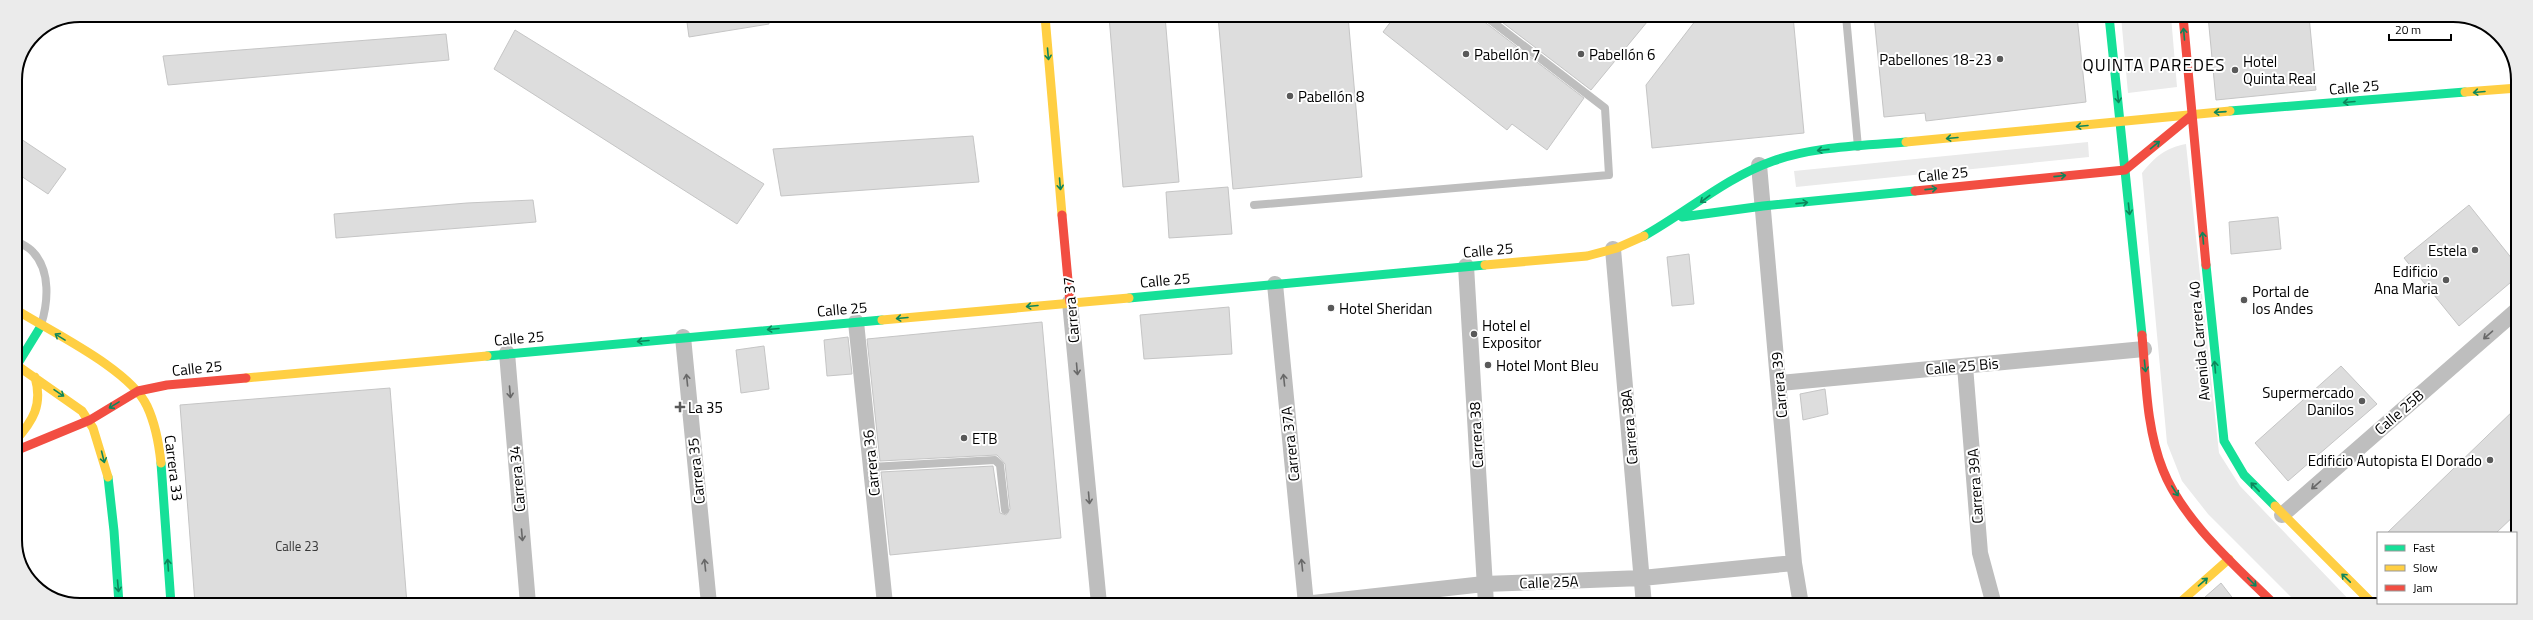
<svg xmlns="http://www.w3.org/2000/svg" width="2533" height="620" font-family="'Titillium Web',sans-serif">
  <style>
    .green { fill: #eaeaea }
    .building { fill: #ddd; stroke: #c5c5c5 }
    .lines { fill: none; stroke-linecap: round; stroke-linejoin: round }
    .lane { stroke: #bebebe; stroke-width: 8 }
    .street { stroke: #bebebe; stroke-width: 16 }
    .fast { stroke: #16e098; stroke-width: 9 }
    .slow { stroke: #ffcf43; stroke-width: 9 }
    .jam { stroke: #f24e42; stroke-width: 9 }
    .oneway { stroke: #0d865b }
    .oneway2 { stroke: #686868 }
    .poi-dot { fill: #595959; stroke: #fff; stroke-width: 1.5 }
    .labels { text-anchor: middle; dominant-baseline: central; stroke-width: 4; stroke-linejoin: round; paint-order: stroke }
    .number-label { font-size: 13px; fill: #373737 }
    .poi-label { font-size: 15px; fill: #000; stroke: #fff; text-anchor: start }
    .street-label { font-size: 15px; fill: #000; stroke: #fff }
    .quarter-label { font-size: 17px; letter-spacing: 1px; fill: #000; stroke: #fff }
    .rim { fill: none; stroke: #000; stroke-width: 2 }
  </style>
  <rect width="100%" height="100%" fill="#fff"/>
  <path class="green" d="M2121,16H2171L2177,87L2128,93Z
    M2088,142L2089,157L1796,187L1794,171Z
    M2186,144L2219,453L2240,486L2354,605H2299L2208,514L2182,481L2167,443L2142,173C2155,157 2165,148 2186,144Z"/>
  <path class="building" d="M686,15H768L769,24L689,37Z
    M1109,16H1165L1179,182L1123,187Z
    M1218,16H1348L1362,177L1233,189Z
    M1395,16H1480L1482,20L1584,98L1547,150L1512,124L1507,130L1383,32Z
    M1494,16H1652L1591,90Z
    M1699,16H1793L1804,133L1652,148L1646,85Z
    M1874,16H2077L2086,102L1926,121L1925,113L1884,117Z
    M2208,16H2309L2316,90L2216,100Z
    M515,30L764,184L737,224L494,69Z
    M446,34L449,60L168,85L163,56Z
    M15,135L66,169L48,194L15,172Z
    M973,136L979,182L781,196L773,149Z
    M1228,187L1232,234L1169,238L1166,192Z
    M533,200L536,222L336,238L334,214L467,203Z
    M2469,205L2517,265V277L2459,326L2404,258Z
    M2278,217L2281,249L2231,254L2229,222Z
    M1689,254L1694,304L1672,306L1667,257Z
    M1229,307L1232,354L1144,359L1140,315Z
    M1042,322L1061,538L890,555L881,472L993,466L1000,513L1006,515L1010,509L1005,464L997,455L880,461L867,339Z
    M848,337L852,374L827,376L824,340Z
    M764,346L769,389L741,393L736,350Z
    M2341,366L2377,404L2288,481L2255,443Z
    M390,388L407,604H195L180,405Z
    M1825,389L1828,414L1803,420L1800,394Z
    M2517,407V513L2496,533H2387Z
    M2221,583L2238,605H2196Z"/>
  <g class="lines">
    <path class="lane" d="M1846,16L1858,147
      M1254,205L1609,175L1605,108L1485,16
      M15,240C21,244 29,247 33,252C51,271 48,303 41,325
      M871,467L995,460L1000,465L1005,510"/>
    <path class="street" d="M1759,165L1794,563L1801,605
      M1613,249L1644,605
      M1466,266L1486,604
      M1275,284L1306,604
      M1070,302L1099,604
      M856,322L885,604
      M683,337L709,604
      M507,353L528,604
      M1965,366L1980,553L1994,605
      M1780,383L2144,349
      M2282,515L2517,310
      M1304,604L1484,584L1642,578L1794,563"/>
    <path class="fast" d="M2109,16L2142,335
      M2230,111L2465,92
      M1682,217L1763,206L1915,191
      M1644,236C1687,212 1727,177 1773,161C1815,146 1862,146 1906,142
      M2206,265L2224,441L2244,475L2275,506
      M1129,298L1485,265
      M487,356L882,320
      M17,365L41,326
      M161,463L171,604
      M108,477L114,531L119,604"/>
    <path class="slow" d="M1045,16L1062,215
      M2465,92L2518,88
      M1906,142L2230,111
      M1485,265L1587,256L1617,248L1644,236
      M15,309C51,332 130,369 147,406C155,423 159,444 161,463
      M882,320L1129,298
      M15,364L82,411L93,428L108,477
      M246,378L487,356
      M15,441C33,421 43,405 35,377
      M2275,506L2374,605
      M2177,605L2229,559"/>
    <path class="jam" d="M2183,16L2206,265
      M1915,191L2125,170L2192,115
      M1062,215L1070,302
      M2142,335C2146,379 2146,428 2163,470C2183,521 2237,567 2275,605
      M15,451L90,420L138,391L167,385L246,378"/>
  </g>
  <defs><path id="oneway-shaft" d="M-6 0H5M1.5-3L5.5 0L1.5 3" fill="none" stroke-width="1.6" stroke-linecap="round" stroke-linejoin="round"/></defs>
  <g class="oneway">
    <use href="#oneway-shaft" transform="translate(2184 34) rotate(-95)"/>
    <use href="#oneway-shaft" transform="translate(1048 54) rotate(85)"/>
    <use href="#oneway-shaft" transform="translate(2479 92) rotate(175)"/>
    <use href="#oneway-shaft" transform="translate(2118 97) rotate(84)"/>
    <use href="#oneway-shaft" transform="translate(2349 102) rotate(175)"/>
    <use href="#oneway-shaft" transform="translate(2220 112) rotate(176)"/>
    <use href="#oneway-shaft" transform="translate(2082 126) rotate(175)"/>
    <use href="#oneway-shaft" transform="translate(1952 138) rotate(175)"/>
    <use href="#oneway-shaft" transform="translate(2155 145) rotate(-40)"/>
    <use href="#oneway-shaft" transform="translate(1823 150) rotate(174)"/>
    <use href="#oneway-shaft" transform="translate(2060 176) rotate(-6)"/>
    <use href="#oneway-shaft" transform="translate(1060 184) rotate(85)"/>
    <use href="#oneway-shaft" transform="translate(1931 189) rotate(-6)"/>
    <use href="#oneway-shaft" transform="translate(1705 199) rotate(143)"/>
    <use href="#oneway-shaft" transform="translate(1802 203) rotate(-6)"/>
    <use href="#oneway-shaft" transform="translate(2129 209) rotate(84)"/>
    <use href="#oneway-shaft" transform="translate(2203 238) rotate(-95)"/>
    <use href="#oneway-shaft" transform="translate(1032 306) rotate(175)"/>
    <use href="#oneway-shaft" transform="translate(902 318) rotate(175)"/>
    <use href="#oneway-shaft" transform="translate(773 329) rotate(175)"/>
    <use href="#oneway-shaft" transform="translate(60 337) rotate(-148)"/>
    <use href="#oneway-shaft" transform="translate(643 341) rotate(175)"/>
    <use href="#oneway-shaft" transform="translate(2145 366) rotate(84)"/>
    <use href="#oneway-shaft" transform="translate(2215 367) rotate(-95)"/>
    <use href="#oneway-shaft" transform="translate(59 393) rotate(34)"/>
    <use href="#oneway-shaft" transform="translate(114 405) rotate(148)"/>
    <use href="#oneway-shaft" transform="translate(103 457) rotate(76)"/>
    <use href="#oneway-shaft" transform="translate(2255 487) rotate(-134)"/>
    <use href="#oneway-shaft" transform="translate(2175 491) rotate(57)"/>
    <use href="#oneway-shaft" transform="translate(168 565) rotate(-94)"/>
    <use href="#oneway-shaft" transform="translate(2346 578) rotate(-136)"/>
    <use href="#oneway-shaft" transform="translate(2203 582) rotate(-41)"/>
    <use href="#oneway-shaft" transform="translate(2252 582) rotate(45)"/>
    <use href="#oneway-shaft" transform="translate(118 586) rotate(85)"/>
  </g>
  <g class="oneway2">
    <use href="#oneway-shaft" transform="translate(2488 335) rotate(139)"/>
    <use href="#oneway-shaft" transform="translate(1077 369) rotate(85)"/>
    <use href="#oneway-shaft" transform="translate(687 380) rotate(-96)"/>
    <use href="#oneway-shaft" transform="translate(1284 380) rotate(-96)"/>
    <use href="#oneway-shaft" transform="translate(510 392) rotate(85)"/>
    <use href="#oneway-shaft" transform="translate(2316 485) rotate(139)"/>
    <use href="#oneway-shaft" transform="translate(1089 498) rotate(85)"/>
    <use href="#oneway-shaft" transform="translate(522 535) rotate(85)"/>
    <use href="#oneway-shaft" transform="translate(705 565) rotate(-96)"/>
    <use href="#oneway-shaft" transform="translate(1302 565) rotate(-96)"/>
  </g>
  <g class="poi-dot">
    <circle cx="1466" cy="54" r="4"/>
    <circle cx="1581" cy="54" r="4"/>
    <circle cx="2000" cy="59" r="4"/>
    <circle cx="2235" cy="70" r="4"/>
    <circle cx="1290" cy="96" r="4"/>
    <circle cx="2475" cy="250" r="4"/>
    <circle cx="2446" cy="280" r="4"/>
    <circle cx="2244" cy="300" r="4"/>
    <circle cx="1331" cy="308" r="4"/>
    <circle cx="1474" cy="334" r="4"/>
    <circle cx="1488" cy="365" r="4"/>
    <circle cx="2362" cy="401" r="4"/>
    <path d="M678 401h4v4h4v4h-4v4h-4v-4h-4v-4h4z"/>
    <circle cx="964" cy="438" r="4"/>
    <circle cx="2490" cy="460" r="4"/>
  </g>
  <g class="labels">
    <g class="number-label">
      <text x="297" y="546">Calle 23</text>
    </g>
    <g class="poi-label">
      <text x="1474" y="54">Pabellón 7</text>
      <text x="1589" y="54">Pabellón 6</text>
      <text x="1992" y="59" text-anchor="end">Pabellones 18-23</text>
      <text x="2243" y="61">Hotel<tspan x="2243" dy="17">Quinta Real</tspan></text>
      <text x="1298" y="96">Pabellón 8</text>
      <text x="2467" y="250" text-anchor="end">Estela</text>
      <text x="2438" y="271" text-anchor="end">Edificio<tspan x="2438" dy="17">Ana Maria</tspan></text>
      <text x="2252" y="291">Portal de<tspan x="2252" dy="17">los Andes</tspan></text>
      <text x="1339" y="308">Hotel Sheridan</text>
      <text x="1482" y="325">Hotel el<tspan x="1482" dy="17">Expositor</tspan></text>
      <text x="1496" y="365">Hotel Mont Bleu</text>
      <text x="2354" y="392" text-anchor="end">Supermercado<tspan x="2354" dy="17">Danilos</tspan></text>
      <text x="688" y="407">La 35</text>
      <text x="972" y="438">ETB</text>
      <text x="2482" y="460" text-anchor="end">Edificio Autopista El Dorado</text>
    </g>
    <g class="street-label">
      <text transform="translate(2354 87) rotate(-5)">Calle 25</text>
      <text transform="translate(1943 174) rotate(-6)">Calle 25</text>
      <text transform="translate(1488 250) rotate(-5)">Calle 25</text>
      <text transform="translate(1165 280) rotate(-5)">Calle 25</text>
      <text transform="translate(842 309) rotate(-5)">Calle 25</text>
      <text transform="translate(1071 310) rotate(-95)">Carrera 37</text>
      <text transform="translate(519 338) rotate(-5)">Calle 25</text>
      <text transform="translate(2199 341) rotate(-95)">Avenida Carrera 40</text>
      <text transform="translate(1962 366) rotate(-5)">Calle 25 Bis</text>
      <text transform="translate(197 368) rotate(-6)">Calle 25</text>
      <text transform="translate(1779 385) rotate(-95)">Carrera 39</text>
      <text transform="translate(2399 412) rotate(-41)">Calle 25B</text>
      <text transform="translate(1629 427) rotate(-95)">Carrera 38A</text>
      <text transform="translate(1476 435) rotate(-93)">Carrera 38</text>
      <text transform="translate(1290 444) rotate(-96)">Carrera 37A</text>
      <text transform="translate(871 463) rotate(-96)">Carrera 36</text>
      <text transform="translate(174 468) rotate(83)">Carrera 33</text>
      <text transform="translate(696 471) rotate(-96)">Carrera 35</text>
      <text transform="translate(517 479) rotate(-95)">Carrera 34</text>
      <text transform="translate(1975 486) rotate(-94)">Carrera 39A</text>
      <text transform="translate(1549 582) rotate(-2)">Calle 25A</text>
    </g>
    <g class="quarter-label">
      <text x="2154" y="65">QUINTA PAREDES</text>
    </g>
  </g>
  <path d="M0 0H2533V620H0ZM80 22H2453A58 58 0 0 1 2511 80V540A58 58 0 0 1 2453 598H80A58 58 0 0 1 22 540V80A58 58 0 0 1 80 22Z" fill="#ebebeb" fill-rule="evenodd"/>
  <path class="rim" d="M80 22H2453A58 58 0 0 1 2511 80V540A58 58 0 0 1 2453 598H80A58 58 0 0 1 22 540V80A58 58 0 0 1 80 22Z"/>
  <rect x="2377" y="532" width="140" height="72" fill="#ffffff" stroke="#999999"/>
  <rect x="2385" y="545" width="20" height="6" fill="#16e098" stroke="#999999"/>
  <text x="2413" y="552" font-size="12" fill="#000000">Fast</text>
  <rect x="2385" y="565" width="20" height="6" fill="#ffcf43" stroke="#999999"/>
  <text x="2413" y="572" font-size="12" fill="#000000">Slow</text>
  <rect x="2385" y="585" width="20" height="6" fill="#f24e42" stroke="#999999"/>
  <text x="2413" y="592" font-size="12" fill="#000000">Jam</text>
  <path d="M2389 34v6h62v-6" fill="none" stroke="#000000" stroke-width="2"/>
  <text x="2395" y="34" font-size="12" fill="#000000" stroke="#ffffff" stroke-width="3" paint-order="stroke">20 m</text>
</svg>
